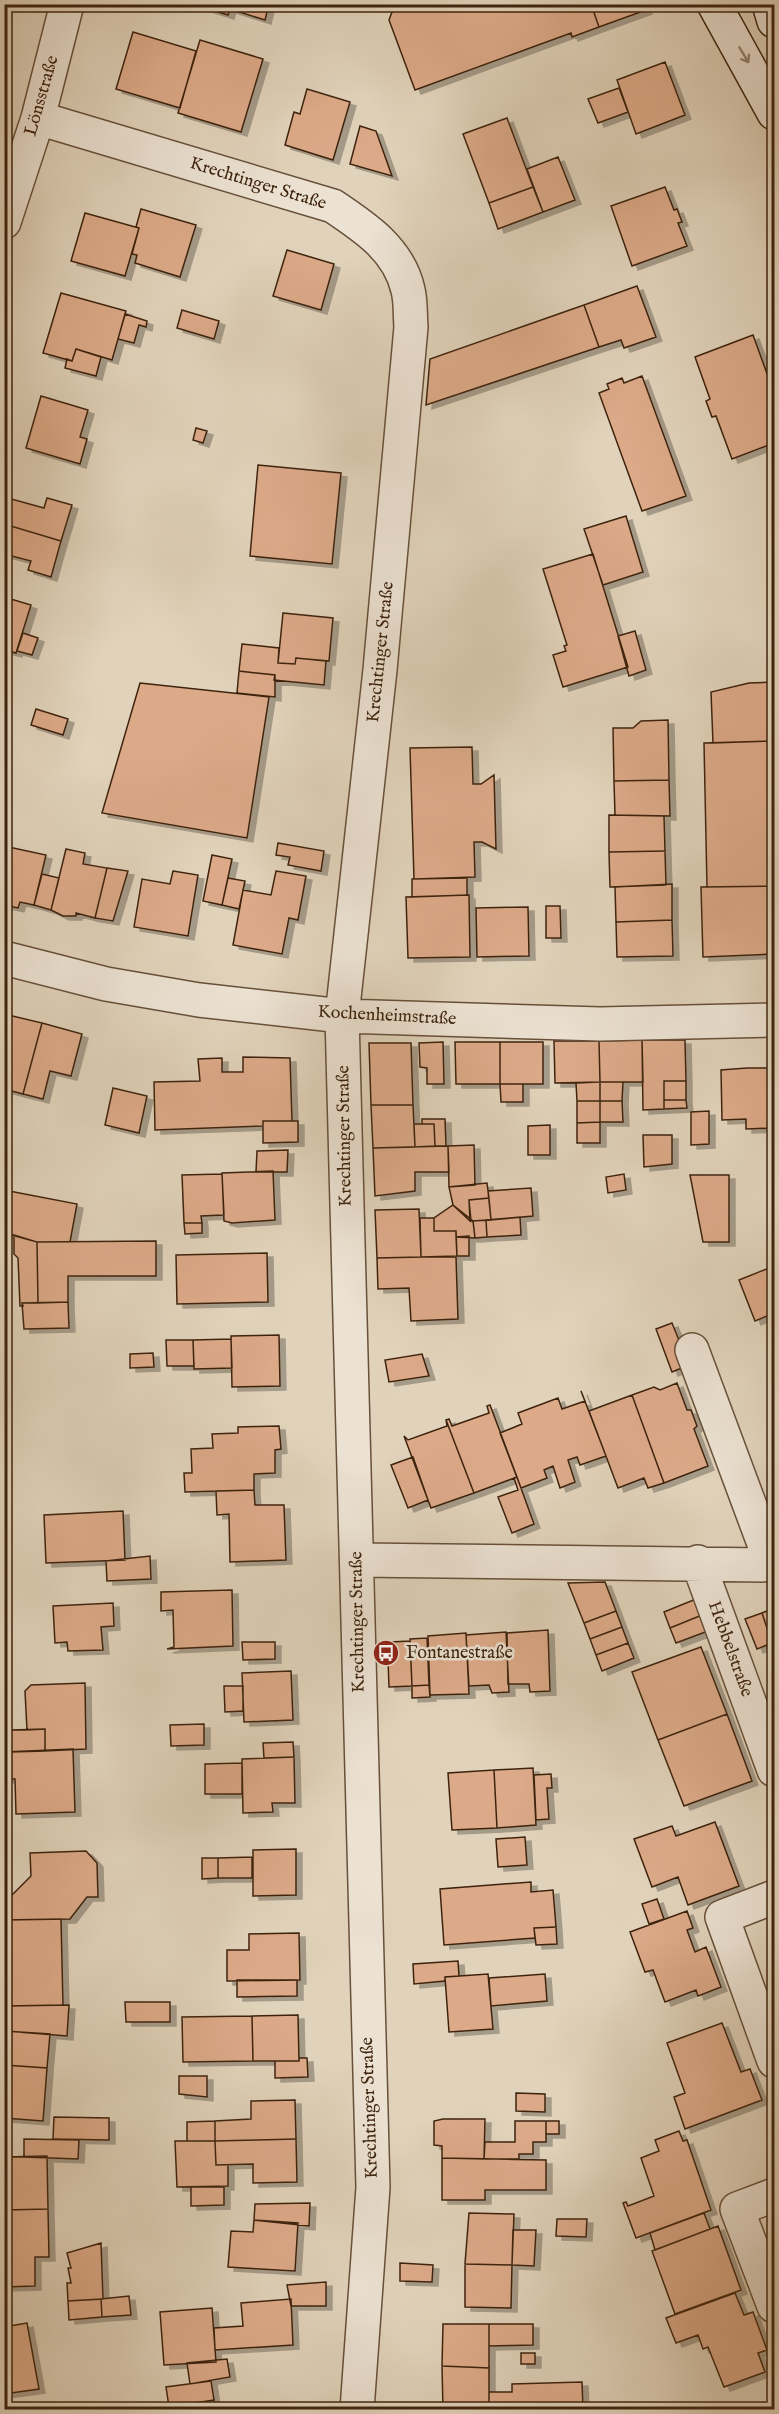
<svg xmlns="http://www.w3.org/2000/svg" width="779" height="2414" font-family="'IM FELL English',serif">
  <style>
    .building { fill: #ddaa89; stroke: #3e240e; stroke-width: 1.5; filter: url(#shadow) }
    .lines { fill: none; stroke-linecap: round; stroke-linejoin: round }
    .street-casing { stroke: #675039; stroke-width: 36 }
    .secondary-casing { stroke: #3e240e; stroke-width: 36 }
    .street { stroke: #ece2d3; stroke-width: 33 }
    .secondary { stroke: #ece2d3; stroke-width: 33 }
    .oneway { stroke: #958370 }
    .labels { text-anchor: middle; dominant-baseline: central; stroke-width: 5; stroke-linejoin: round; paint-order: stroke }
    .street-label { font-size: 18px; fill: #3e240e; stroke: #ece2d3 }
    .poi-label { font-size: 18px; fill: #3e240e; stroke: #ece2d3; text-anchor: start }
  </style>
  <defs>
    <filter id="shadow"><feDropShadow dx="6" dy="4" stdDeviation="0" flood-color="#0004"/></filter>
  </defs>
  <rect width="100%" height="100%" fill="#e1d3bb"/>
  <filter id="stains"><feTurbulence type="fractalNoise" baseFrequency=".00333" numOctaves="4"/><feColorMatrix values="0 0 0 0 .2 0 0 0 0 .09 0 0 0 0 .02 0 0 0 .5 -.17"/></filter>
  <radialGradient id="worn" r=".72"><stop offset=".6" stop-color="#630" stop-opacity="0"/><stop offset="1" stop-color="#630" stop-opacity=".3"/></radialGradient>
  <path class="building" d="M193,4H231L228,15Z
    M231,4L249,6L269,4L265,20L230,9Z
    M395,4H591L599,27L572,37L571,33L415,90L389,20Z
    M591,4H644L646,10L599,27Z
    M133,32L196,51L180,108L116,89Z
    M200,40L263,59L241,132L178,113Z
    M665,62L685,115L636,134L617,80Z
    M619,88L628,112L598,123L588,99Z
    M307,89L350,102L333,160L285,145L294,112L300,114Z
    M507,118L533,187L489,203L463,134Z
    M360,126L376,131L392,176L350,164Z
    M558,157L575,200L543,212L527,169Z
    M533,187L543,212L498,229L489,203Z
    M665,187L674,210L677,209L682,222L678,223L687,246L632,266L611,206Z
    M141,209L196,225L180,277L135,263L137,255L132,254L139,228L136,227Z
    M85,213L139,228L125,276L71,261Z
    M287,250L334,264L321,310L273,296Z
    M637,286L656,337L624,348L621,340L599,347L584,305Z
    M61,293L126,311L112,360L76,349L72,361L43,353Z
    M584,305L599,347L426,405L430,359Z
    M182,310L219,321L214,339L177,328Z
    M125,314L147,321L146,327L139,325L134,343L118,339Z
    M753,335L774,393V443L732,459L716,416L712,417L706,401L710,399L695,357Z
    M76,349L101,357L96,376L65,368L67,359L72,361Z
    M642,376L686,496L642,511L599,393L609,389L607,384L622,378L624,383Z
    M41,396L88,410L80,437L87,439L80,464L26,448Z
    M196,428L207,431L203,443L193,440Z
    M258,465L341,473L332,564L250,556Z
    M4,497L44,508L47,498L72,505L61,541L4,524Z
    M626,516L643,572L603,585L584,529Z
    M4,524L61,541L51,577L28,570L31,561L4,554Z
    M593,554L628,667L563,687L553,655L566,651L564,646L567,645L543,569Z
    M4,597L31,605L16,653L4,650Z
    M283,613L333,618L329,661L296,658L295,664L278,663Z
    M635,631L646,670L629,676L618,636Z
    M23,633L38,638L32,655L17,651Z
    M242,644L279,648L278,663L295,664L296,658L326,661L324,685L274,680L275,675L239,671Z
    M239,671L275,675V697L237,693Z
    M774,682V741L713,743L711,692L749,683Z
    M140,683L269,697L247,838L102,813Z
    M36,709L68,719L63,735L31,725Z
    M668,720L669,780L614,781L613,728H633L641,721Z
    M774,741V886L707,887L704,743Z
    M472,747L473,784H481L494,775L496,849L482,842H474L475,877L414,879L410,748Z
    M669,780L670,816L615,815L614,781Z
    M609,815L664,816L665,851L609,852Z
    M278,843L324,851L321,871L288,865L290,857L276,855Z
    M4,846L46,855L34,905L20,902L18,908L4,905Z
    M66,849L85,853L83,864L107,868L95,918L76,913V916H63L51,910Z
    M665,851L666,885L610,887L609,852Z
    M212,855L232,859L222,905L203,901Z
    M107,868L128,871L113,921L95,918Z
    M173,871L198,875L188,936L134,927L142,879L170,884Z
    M276,871L306,876L298,920L289,918L282,954L233,945L243,890L271,895Z
    M42,874L59,878L51,910L34,905Z
    M228,878L245,881L239,909L222,905Z
    M467,878V895L412,897V879Z
    M672,884V920L616,922L615,887Z
    M774,886V954L703,957L701,887Z
    M469,895L470,957L408,958L406,897Z
    M546,906H560L561,938H546Z
    M528,907L529,956L477,957L476,908Z
    M672,920L673,956L617,957L616,922Z
    M4,1014L42,1023L23,1094L4,1089L10,1061L4,1059Z
    M42,1023L82,1034L71,1076L50,1071L43,1099L23,1094Z
    M642,1040L643,1082H600L599,1041Z
    M642,1040H685L686,1081H664V1109L643,1110Z
    M554,1041H599L600,1082L555,1083Z
    M443,1042L444,1084H427V1068L420,1067L419,1043Z
    M455,1042H500V1084H456Z
    M500,1042H543V1084H500Z
    M369,1043H411L413,1105H371Z
    M243,1057L290,1058L292,1121H263V1126L155,1130L154,1082L200,1081L198,1059L222,1058V1072H243Z
    M747,1068H774V1128L746,1129V1119L722,1120L721,1070Z
    M664,1081H686V1100H664Z
    M600,1082H623L622,1101H600Z
    M600,1082V1101H577L576,1083Z
    M500,1084H523V1102H501Z
    M113,1088L147,1096L139,1133L105,1125Z
    M664,1100H686L687,1108L664,1109Z
    M577,1101H600V1122L577,1123Z
    M600,1101H622L623,1122H600Z
    M371,1105H413L415,1147L373,1148Z
    M709,1111V1144L691,1145V1112Z
    M422,1119H445L446,1146H435L434,1124H422Z
    M263,1121H298V1142L263,1143Z
    M600,1122V1143H577V1123Z
    M414,1124H434L435,1146L415,1147Z
    M550,1125V1155H528V1126Z
    M643,1135H672V1164L644,1167Z
    M474,1145L475,1185L449,1187L448,1146Z
    M448,1146L449,1172H415V1191L375,1196L373,1148Z
    M288,1150L287,1172H256L257,1151Z
    M273,1171L275,1220L232,1223L224,1221L222,1173Z
    M222,1174L224,1215L201,1216L202,1223H184L182,1175Z
    M624,1174L626,1190L608,1193L606,1177Z
    M690,1175H729V1242H703Z
    M487,1183L489,1198L469,1200L470,1221L453,1205L449,1187Z
    M531,1188L533,1216L491,1220L488,1191Z
    M4,1190L77,1204L70,1242H37L4,1233Z
    M489,1198L491,1220L471,1221L469,1200Z
    M453,1205L473,1221L475,1238L456,1237V1231H434V1218Z
    M419,1209L421,1257L377,1258L375,1210Z
    M520,1217L521,1235L487,1237L486,1220Z
    M420,1218H434V1231H456L457,1256L421,1257Z
    M486,1220L487,1237L475,1238L473,1221Z
    M184,1223H202V1233L185,1234Z
    M14,1235L37,1242L38,1303H22L23,1306H20L18,1258L14,1254Z
    M469,1236V1256H457L456,1237Z
    M156,1241V1276H68V1302L38,1303L37,1242Z
    M267,1253L268,1302L177,1304L176,1255Z
    M421,1257H456L458,1319L411,1321L409,1288L378,1289L377,1258Z
    M774,1266V1313L755,1321L739,1280Z
    M68,1302L69,1328L24,1329L22,1303Z
    M672,1323L689,1365L672,1372L656,1329Z
    M279,1335L280,1386L232,1387L231,1336Z
    M231,1339L232,1368L194,1369L193,1340Z
    M166,1340H193L194,1366H167Z
    M153,1353L154,1367L130,1368V1354Z
    M422,1354L429,1376L389,1382L385,1360Z
    M677,1383L687,1410H691L697,1426L694,1429L708,1466L664,1483L632,1395L654,1387L660,1390Z
    M581,1391L606,1456L580,1465L577,1457L568,1460L575,1482L560,1488L553,1466L544,1470L547,1478L521,1488L500,1433L522,1424L518,1413L558,1398L562,1409L585,1401Z
    M632,1395L664,1483L648,1488L644,1478L618,1488L589,1411Z
    M490,1405L517,1477L474,1493L446,1420L449,1419L452,1426L489,1413L487,1406Z
    M446,1420L474,1493L431,1508L404,1436L408,1440L447,1426Z
    M279,1426L281,1449L275,1450V1473L254,1474V1490L185,1492L184,1473H192L191,1449L213,1448L212,1434L238,1433V1427Z
    M413,1457L428,1500L408,1508L391,1465Z
    M517,1477L534,1524L512,1533L498,1497L518,1490L514,1478Z
    M254,1490L255,1505H284L286,1560L230,1562L229,1514L217,1515L216,1491Z
    M123,1511L125,1560L46,1563L44,1515Z
    M150,1556L151,1579L107,1581L106,1561Z
    M605,1582L616,1611L584,1623L568,1583Z
    M232,1590L233,1646L167,1649L174,1647L173,1610L161,1611V1592Z
    M696,1599L702,1615L670,1628L664,1612Z
    M113,1603L114,1626L101,1627L103,1650L68,1651L67,1642L55,1643L53,1606Z
    M774,1608V1642L772,1643L762,1613Z
    M616,1611L622,1627L590,1639L584,1623Z
    M762,1613L772,1643L757,1649L745,1619Z
    M702,1615L708,1631L676,1643L670,1628Z
    M622,1627L628,1643L596,1655L590,1639Z
    M548,1630L550,1691L530,1692L529,1684H508L507,1633Z
    M506,1632L509,1692L492,1693L489,1685L469,1686L466,1635Z
    M466,1633L469,1694L430,1695L428,1636Z
    M427,1638L429,1685L412,1686L410,1639Z
    M410,1641L412,1686L389,1687L388,1660L390,1642Z
    M242,1642H275V1659L243,1660Z
    M628,1643L634,1658L602,1671L596,1655Z
    M701,1647L727,1714L658,1740L632,1672Z
    M291,1671L293,1720L244,1722L242,1673Z
    M85,1683L86,1749L45,1751V1729L27,1730L25,1691L31,1685Z
    M429,1685L430,1697L412,1698V1686Z
    M224,1686H243V1711L225,1712Z
    M727,1714L752,1781L684,1806L658,1740Z
    M204,1724V1745L171,1746L170,1725Z
    M45,1729V1751L10,1752V1730Z
    M293,1742L294,1757L264,1758L263,1743Z
    M73,1749L75,1812L16,1814L15,1779H5V1752Z
    M294,1757L295,1803H272L273,1812L243,1813L242,1759Z
    M242,1763V1794H205V1764Z
    M533,1768L536,1825L497,1828L494,1770Z
    M494,1770L497,1828L452,1830L448,1773Z
    M551,1774L552,1788H547L549,1819L536,1820L534,1775Z
    M715,1822L739,1886L688,1905L678,1877L652,1887L634,1839L672,1826L676,1836Z
    M525,1837L527,1865L498,1867L496,1839Z
    M296,1849V1895L253,1896V1850Z
    M86,1851L97,1863L98,1897H87L70,1919L4,1920V1903L31,1876L30,1853Z
    M252,1857V1878H218V1858Z
    M202,1858H218V1878L202,1879Z
    M531,1882V1892L553,1890L556,1927L534,1928L535,1938L444,1945L440,1889Z
    M657,1899L664,1919L649,1924L642,1904Z
    M687,1911L693,1928L687,1930L695,1952L706,1947L721,1987L698,1996L696,1990L665,2002L653,1970L645,1972L630,1932Z
    M61,1919L63,2005L6,2006L4,1920Z
    M556,1927L557,1944L536,1945L534,1928Z
    M299,1933L300,1980L227,1981V1950H249V1934Z
    M458,1961L459,1976L445,1977V1981L414,1984L413,1964Z
    M488,1974L493,2029L449,2032L445,1977Z
    M545,1974L547,2001L491,2006L489,1978Z
    M237,1980H297V1996L237,1997Z
    M125,2002H170V2022H126Z
    M69,2005L67,2036L6,2031V2006Z
    M298,2015L299,2061H253L252,2016Z
    M252,2016L253,2061L183,2062L182,2017Z
    M722,2023L741,2072L750,2069L762,2100L685,2129L674,2097L685,2093L667,2043Z
    M4,2031L50,2034L47,2068L4,2065Z
    M299,2058H307L308,2077L275,2078V2061H299Z
    M4,2065L47,2068L43,2121L4,2118Z
    M179,2076H207V2097L179,2094Z
    M516,2093L545,2094V2112L516,2111Z
    M295,2100L296,2139L215,2141V2121L251,2119V2101Z
    M54,2117L109,2118V2140L53,2139Z
    M443,2119H485L484,2159L442,2158V2146L434,2145V2121Z
    M215,2121V2141H187V2122Z
    M515,2121H546V2142H533V2154H519V2159H484L485,2142H515Z
    M546,2121H559V2134H546Z
    M679,2131L683,2141L687,2140L711,2210L636,2238L623,2203L626,2202L628,2206L654,2196L641,2158L659,2151L655,2140Z
    M24,2139L79,2140L78,2159L24,2157Z
    M296,2139L297,2182L253,2183V2164L216,2165L215,2141Z
    M175,2141H215L216,2165H228V2186L177,2187Z
    M47,2156L48,2209L4,2210V2157Z
    M442,2158L546,2160V2190H485V2200H442Z
    M191,2187H224V2205L191,2206Z
    M310,2203L309,2226L254,2220L255,2204Z
    M48,2209L49,2257H35V2286L4,2287V2210Z
    M469,2213L514,2214L512,2265L465,2264Z
    M704,2213L710,2229L655,2250L650,2233Z
    M557,2219H587L586,2237L556,2236Z
    M254,2220L298,2223L295,2271L228,2267L231,2231L253,2232Z
    M718,2226L741,2290L675,2314L652,2251Z
    M513,2230H536L534,2266L512,2265Z
    M101,2243L103,2299L68,2301L67,2283H71L68,2268H71L67,2253Z
    M400,2263L433,2265L432,2282L400,2281Z
    M465,2264L512,2265L511,2308L465,2307Z
    M326,2282V2306H291L287,2285Z
    M735,2293L744,2315L753,2312L767,2350L758,2353L765,2372L724,2387L708,2347L703,2349L698,2335L676,2343L666,2318Z
    M129,2296L131,2315L102,2317L101,2299Z
    M101,2299L102,2317L69,2320L68,2301Z
    M291,2299L293,2345L215,2350L214,2328L243,2326L241,2303Z
    M212,2308L216,2362L164,2365L160,2312Z
    M27,2323L39,2389L4,2394V2327Z
    M443,2324H489V2368L442,2366Z
    M489,2324H533V2345L489,2346Z
    M521,2353H535V2364H521Z
    M227,2359L230,2377L190,2384L187,2363Z
    M442,2366L489,2368V2410H443Z
    M211,2381L214,2400L169,2407L166,2387Z
    M582,2382L583,2409L489,2410V2392H512V2384Z
    M214,2400L215,2410H181L180,2405Z
    M250,2406V2408L275,2406V2410H237Z"/>
  <g class="lines">
    <g class="street-casing">
      <path id="street" d="M38,118L333,206C366,228 399,250 408,290C411,302 410,316 411,327L380,670L342,1016L373,2187L357,2410
        M4,222L38,118L67,4
        M4,958L106,984L199,1000L342,1016L600,1024L774,1020
        M692,1350L772,1565
        M357,1560L774,1565
        M698,1562L774,1770
        M774,1897L722,1917L774,2061
        M774,2195L737,2209L774,2306"/>
    </g>
    <g class="secondary-casing">
      <path id="secondary" d="M714,4L774,113
        M769,4L774,21"/>
    </g>
    <use href="#street" class="street"/>
    <use href="#secondary" class="secondary"/>
  </g>
  <defs><path id="oneway-shaft" d="M-6 0H5M1.5-3L5.5 0L1.5 3" fill="none" stroke-width="1.6" stroke-linecap="round" stroke-linejoin="round" transform="scale(1.5)"/></defs>
  <use class="oneway" href="#oneway-shaft" transform="translate(744 55) rotate(59)"/>
  <defs>
    <g id="bus-disc" transform="scale(1.35)"><circle r="9.5" fill="#8f2418" stroke="#ece2d3"/><path d="M-5-6H5V4H4V6H2V4H-2V6H-4V4H-5ZM-3.5-4V0h7V-4ZM-3.5 1.2v1.5H-2V1.2ZM2 1.2v1.5H3.5V1.2Z" fill="#fff"/></g>
  </defs>
  <g fill-rule="evenodd">
    <use href="#bus-disc" x="386" y="1653"/>
  </g>
  <g class="labels">
    <g class="street-label">
      <text transform="translate(42 96) rotate(-74)">Lönsstraße</text>
      <text transform="translate(258 184) rotate(17)">Krechtinger Straße</text>
      <text transform="translate(381 652) rotate(-84)">Krechtinger Straße</text>
      <text transform="translate(387 1016) rotate(3)">Kochenheimstraße</text>
      <text transform="translate(345 1136) rotate(-91)">Krechtinger Straße</text>
      <text transform="translate(358 1622) rotate(-91)">Krechtinger Straße</text>
      <text transform="translate(730 1649) rotate(70)">Hebbelstraße</text>
      <text transform="translate(370 2108) rotate(-92)">Krechtinger Straße</text>
    </g>
    <g class="poi-label">
      <text x="406" y="1653">Fontanestraße</text>
    </g>
  </g>
  <rect width="779" height="2414" fill="none" stroke="#e1d3bb" stroke-width="24"/>
  <rect x="6" y="6" width="767" height="2402" fill="none" stroke="#3e240e" stroke-width="3"/>
  <rect x="12" y="12" width="755" height="2390" fill="none" stroke="#3e240e" stroke-width="1.5"/>
  <rect width="100%" height="100%" filter="url(#stains)"/>
  <rect width="100%" height="100%" fill="url(#worn)"/>
</svg>
